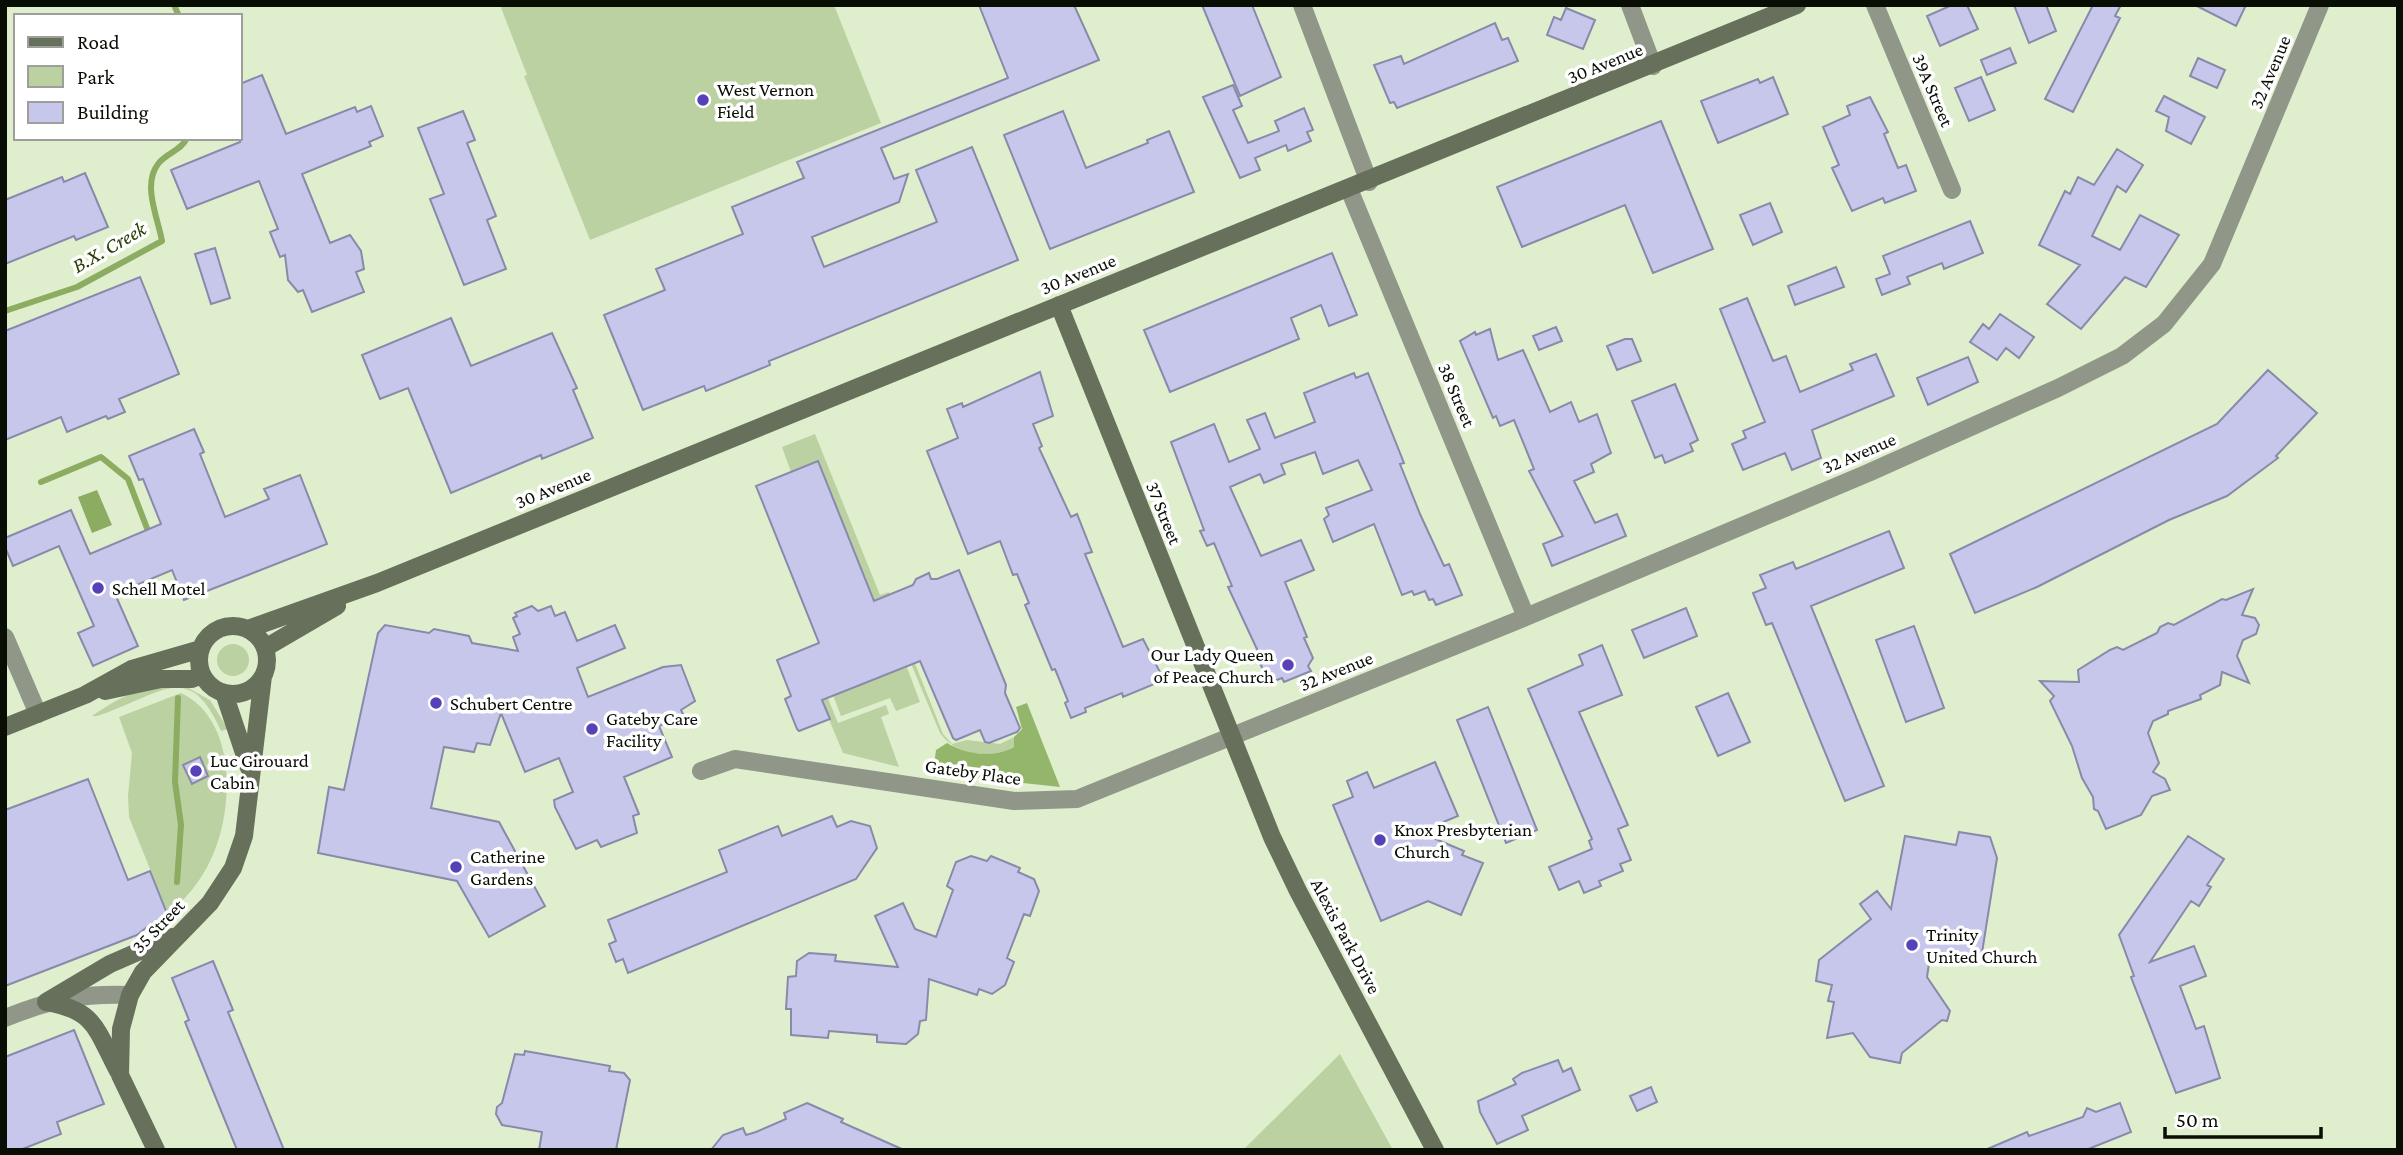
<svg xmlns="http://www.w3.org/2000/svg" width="2403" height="1155" font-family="'Crimson Pro',serif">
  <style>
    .green { fill: #bbd1a1 }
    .forest { fill: #94b66b }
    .water { fill: #8bac61 }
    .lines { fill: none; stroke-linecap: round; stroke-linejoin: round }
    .stream { stroke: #8bac61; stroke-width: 6 }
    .building { fill: #c7c7eb; stroke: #8989aa; stroke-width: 2 }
    .street { stroke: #909788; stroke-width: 18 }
    .secondary { stroke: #66705b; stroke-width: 18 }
    .poi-dot { fill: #5641b9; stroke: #fff; stroke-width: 2.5 }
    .labels { text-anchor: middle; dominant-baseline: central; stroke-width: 7; stroke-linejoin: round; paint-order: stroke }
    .street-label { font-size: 19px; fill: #090e04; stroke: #fff }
    .poi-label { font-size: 19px; fill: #090e04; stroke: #fff; text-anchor: start }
    .water-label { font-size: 21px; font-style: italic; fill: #273b02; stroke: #fff }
  </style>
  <rect width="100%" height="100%" fill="#dfefcd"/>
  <path class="green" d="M500,5H834L881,123L590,240L524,76L527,75Z
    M815,434L880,595L889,592L891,603L943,734L952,744L967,740L1000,744L1014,737V747C990,759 956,756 940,733L904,647L900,649L920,702L896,711L890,698L841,716L833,695L901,668L818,462L791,472L782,447Z
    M217 660a16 16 0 1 1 32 0a16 16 0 1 1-32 0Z
    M808,649L838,723L886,705L889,714L881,717L899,767L843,753L801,652Z
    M181,684L210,700L228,729L221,731C192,666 168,688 116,709C108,712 98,717 92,716C129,691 137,690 181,684Z
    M181,693C238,720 234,811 211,859C201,882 185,898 169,916L129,817L128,796L132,753L119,717Z
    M1340,1054L1393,1150H1243Z"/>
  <path class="forest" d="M1027,703L1060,787L933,773L936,750L947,743C967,755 993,758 1014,747V737L1022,729L1016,707Z"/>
  <path class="water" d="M97,490L112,525L92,533L78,497Z"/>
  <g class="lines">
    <path class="stream" d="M174,5L179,16
      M5,311L77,287L162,241C158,218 142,185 158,164C166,153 181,151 187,138
      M41,482L101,457L128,479L150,536
      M177,882L181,825L175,782L178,698"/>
  </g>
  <path class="building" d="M979,5H1074L1099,60L881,148L894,179L908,174L899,202L812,237L824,267L937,222L916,170L972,147L1018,260L769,361L770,365L706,391L704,386L643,410L604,315L665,290L656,269L743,234L732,207L804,178L797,162L1008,78Z
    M1202,5H1252L1281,77L1240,96Z
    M1952,5H1967L1978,29L1940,46L1927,16Z
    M2014,5H2046L2056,31L2029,43Z
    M2093,5H2121L2115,16L2120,18L2073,112L2045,99Z
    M2195,5H2246L2236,26Z
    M1566,8L1595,20L1583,49L1547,35L1554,17L1561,20Z
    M1495,23L1502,40L1508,38L1518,61L1397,108L1394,102L1390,103L1374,65L1401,56L1404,64Z
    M2010,48L2016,63L1987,75L1981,60Z
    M2198,58L2225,70L2217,88L2190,76Z
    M262,75L286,134L355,107L357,112L371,106L383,136L369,142L371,146L302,174L330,243L350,235L361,251L364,269L356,272L364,292L312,312L303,290L298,292L288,280L285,255L280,257L270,232L278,229L259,181L187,209L171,170L240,142V84Z
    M1773,77L1788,114L1718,143L1701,101L1758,79L1760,83Z
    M1981,77L1995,110L1969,121L1955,88Z
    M1233,85L1242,106L1233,110L1248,143L1279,131L1275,121L1304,108L1313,130L1307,132L1311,141L1288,151L1286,145L1255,158L1260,170L1240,178L1203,97Z
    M2164,96L2205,117L2191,144L2166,131L2169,117L2156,111Z
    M1870,97L1888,132L1884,134L1898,168L1906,165L1916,191L1885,203L1883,198L1852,211L1832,168L1839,165L1823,127L1850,115L1847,106Z
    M463,111L475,140L467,143L496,216L487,220L506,269L464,285L430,199L444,194L418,128Z
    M1063,111L1086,168L1148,143L1147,140L1169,131L1194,192L1050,249L1004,135Z
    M1661,121L1713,249L1653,273L1625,205L1522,247L1497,187Z
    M2117,149L2143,165L2126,192L2117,186L2092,236L2120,250L2140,215L2179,235L2146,287L2125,277L2081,329L2047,304L2080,265L2039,245L2065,191L2070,194L2078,177L2094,185Z
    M85,173L108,227L76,240L74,236L5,264V200L62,177L64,182Z
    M1770,203L1782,232L1753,245L1740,215Z
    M1970,221L1983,253L1944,269L1942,263L1907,277L1910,284L1882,295L1876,279L1890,274L1883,256Z
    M215,248L230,298L211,304L195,254Z
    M1332,253L1357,315L1329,326L1321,305L1291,318L1299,339L1170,392L1144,330Z
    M1836,267L1844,287L1795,305L1788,286Z
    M140,277L179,374L119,399L125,412L108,419L106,416L67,432L61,417L5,440V331Z
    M1747,298L1773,361L1786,356L1800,392L1853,370L1850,364L1876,354L1894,396L1812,430L1821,458L1792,470L1785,453L1743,470L1732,444L1746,438L1743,431L1765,422L1720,309Z
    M2000,314L2034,337L2019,358L2006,348L1997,360L1970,342L1983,324L1989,329Z
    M451,318L471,366L552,333L577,388L573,390L593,438L542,459L541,455L451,493L408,388L380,399L362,355Z
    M1556,327L1562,341L1539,350L1533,336Z
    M1490,329L1498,360L1523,350L1550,412L1571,402L1579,422L1597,414L1611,453L1591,464L1594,472L1574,481L1595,523L1617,514L1626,536L1552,566L1543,544L1563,536L1529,471L1534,469L1514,420L1500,426L1496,416L1493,418L1460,341L1475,332L1476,335Z
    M1625,339H1632L1641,361L1617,370L1607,346Z
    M1968,357L1978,382L1928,405L1917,378Z
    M2268,370L2317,413L2276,456L2278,458L2227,496L2169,520L2037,587L1975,613L1950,554L2217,424Z
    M1040,372L1053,416L1033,424L1042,446L1039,448L1071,517L1077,514L1092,552L1085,554L1123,647L1143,639L1164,680L1123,697L1122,693L1085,708L1086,712L1071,718L1065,703L1068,701L1055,669L1052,670L1025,605L1029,603L1017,574L1013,575L1000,541L968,554L927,451L958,438L947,409L962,403L963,407Z
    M1354,373L1356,378L1368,373L1404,463L1400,464L1420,514L1444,566L1449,564L1462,595L1436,605L1433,599L1429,600L1425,591L1414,595L1412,591L1402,595L1374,524L1333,542L1324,519L1329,515L1326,508L1372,490L1358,460L1323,474L1315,452L1281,464L1285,474L1264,483L1260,474L1230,487L1261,556L1301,540L1314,570L1285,582L1307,637L1304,638L1313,658L1308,666L1311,671L1284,682L1282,678L1269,683L1259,661L1262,660L1228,587L1232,586L1214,543L1207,546L1200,531L1204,530L1171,442L1214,424L1229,462L1260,449L1247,420L1265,413L1275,438L1315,422L1304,393Z
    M1675,384L1698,440L1690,444L1693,451L1665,463L1662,455L1655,458L1632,401Z
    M194,429L204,452L200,454L225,517L269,499L264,489L300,475L327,544L184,600L172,570L115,594L138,646L93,666L78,633L94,626L59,546L13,566L5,547V538L71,510L90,554L161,524L143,479L139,480L129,456Z
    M818,461L874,601L913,585L916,579L929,573L931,579H937L959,570L1006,685L1005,693L1020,728L1017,732L989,743L985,742L980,730L956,740L953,738L920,661L822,700L830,719L799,731L797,729L785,699L791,696L777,660L819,643L756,486Z
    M1889,531L1904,568L1811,606L1884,786L1845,801L1772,623L1766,625L1753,593L1766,588L1760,575L1793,562L1796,569Z
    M2253,589L2242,615L2255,618L2259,625L2256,634L2243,640L2237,656L2249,683L2222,672L2220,685L2200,695L2201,699L2168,711V714L2153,721L2148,733L2159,763L2153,772L2165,779L2170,790L2152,796L2141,815L2106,829L2098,811L2094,809L2093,797L2082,778L2072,746L2050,701L2054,696L2040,681L2079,682L2078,670L2110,650L2117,647L2123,650L2157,633L2160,627L2168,623L2174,625L2222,599L2226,600Z
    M532,606L538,611L551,606L555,616L565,612L577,641L615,625L625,648L577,668L588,697L663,667L681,665L695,701L681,710L684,716L659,726L672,757L624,777L639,814L633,816L637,833L601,847L597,840L576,849L555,807L554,800L573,792L559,758L525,772L501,713L490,745L477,743L474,752L444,747L431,808L499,822L545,906L489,937L457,881L318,853L329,787L344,790L378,633L385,625L429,633L434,629L469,636L472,643L518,651L513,637L520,634L513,618L517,616L515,613Z
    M1686,608L1697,636L1644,658L1632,630Z
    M1914,626L1944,708L1906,722L1876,640Z
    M1602,645L1622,695L1579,712L1628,825L1618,829L1631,860L1620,864L1623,871L1599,881L1601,886L1584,893L1579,881L1559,890L1549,867L1592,849L1589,841L1592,839L1528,689L1583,665L1579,655Z
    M1728,693L1750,742L1718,756L1696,707Z
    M1488,707L1537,830L1506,843L1457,720Z
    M200,757L208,776L192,784L183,765Z
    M1435,762L1458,816L1419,832L1464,851L1462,855L1483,863L1461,915L1428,901L1381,921L1333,805L1353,797L1347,781L1367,772L1374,788Z
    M88,779L128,880L150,871L168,916L152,923L137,935L5,986V810Z
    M832,816L837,827L851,821L870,826L877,848L856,879L628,973L623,959L616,962L609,944L616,941L608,920L727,872L719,850L778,826L782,836Z
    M1959,832L1990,837L1997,858L1981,959L1931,950L1927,977L1950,1011L1947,1021L1942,1020L1902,1053L1900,1063L1870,1057L1853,1033L1827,1038L1834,1002L1828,1001L1832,985L1816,981L1819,960L1871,919L1860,904L1877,891L1891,909L1905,836L1956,845Z
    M2188,836L2224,859L2207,885L2211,887L2199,906L2191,901L2150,962L2194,946L2206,976L2180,986L2196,1029L2204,1026L2220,1078L2176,1093L2131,977L2134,976L2119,935Z
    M971,856L987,861L991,856L1020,868L1018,872L1034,879L1039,891L1030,916L1024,914L1007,958L1014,962L1005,985L992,994L979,989L977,995L929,979L926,1020L920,1021L918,1034L906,1044L877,1042V1035L829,1031L828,1038L791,1035V1009H786L788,977L796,976L797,961L809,953L836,955L835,961L898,967L875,916L903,903L915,929L936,937L953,890L947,886L956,862Z
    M213,961L233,1010L228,1012L284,1150H237L185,1022L189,1020L172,978Z
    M74,1030L104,1104L57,1122L61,1134L20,1150H5V1057Z
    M525,1051L610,1066L609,1071L624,1073L630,1080L616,1150H539L542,1132L502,1125L496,1114L497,1107L502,1103L515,1054L524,1055Z
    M1558,1060L1563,1072L1571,1068L1580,1090L1522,1116L1528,1130L1497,1144L1480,1112L1478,1101L1516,1084L1513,1079L1522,1073Z
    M1651,1087L1657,1102L1637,1111L1630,1096Z
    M807,1103L843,1119L841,1122L904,1150H711L723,1135L743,1128L746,1135L756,1132L786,1119L784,1113Z
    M2120,1103L2131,1132L2086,1150H1985L2027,1132L2029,1136L2083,1117L2087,1108L2096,1112Z"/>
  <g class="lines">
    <path class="street" d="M1302,5L1369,182
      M1630,5L1653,66
      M1875,5L1952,190
      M1349,189L1526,617
      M5,637L38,714
      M701,771L735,759L1014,801L1077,799L1526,617L1868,473L2058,388L2122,356L2164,324L2212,264L2320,5
      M5,1018C49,1000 83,993 130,995"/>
    <path class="secondary" d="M1059,305L1272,837L1298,891L1435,1150
      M199 660a34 34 0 1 1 68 0a34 34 0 1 1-68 0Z
      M248,629L377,583L1797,5
      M265,648L337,606
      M105,691L161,679H192L202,675
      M224,693L249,768
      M5,727L85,695L132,669L201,649
      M46,1002L110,964L172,937
      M46,1002C96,1010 96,1030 118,1071
      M156,1150L120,1075L121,1029L130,995L143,972L210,903L233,868L244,836L263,676"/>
  </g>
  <g class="poi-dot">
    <circle cx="703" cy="100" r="7"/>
    <circle cx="98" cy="588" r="7"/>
    <circle cx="1288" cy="665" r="7"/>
    <circle cx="436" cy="703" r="7"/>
    <circle cx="592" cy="729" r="7"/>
    <circle cx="196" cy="771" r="7"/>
    <circle cx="1380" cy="840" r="7"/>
    <circle cx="456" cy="867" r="7"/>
    <circle cx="1912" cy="945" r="7"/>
  </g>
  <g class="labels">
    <g class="street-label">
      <text transform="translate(1605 63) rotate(-22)">30 Avenue</text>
      <text transform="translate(2270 72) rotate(-67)">32 Avenue</text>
      <text transform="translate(1933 90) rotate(67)">39A Street</text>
      <text transform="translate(1078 274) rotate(-22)">30 Avenue</text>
      <text transform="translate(1457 395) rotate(67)">38 Street</text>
      <text transform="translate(1859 453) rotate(-23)">32 Avenue</text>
      <text transform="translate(553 488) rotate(-22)">30 Avenue</text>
      <text transform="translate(1164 513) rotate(68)">37 Street</text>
      <text transform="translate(1336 671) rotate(-22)">32 Avenue</text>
      <text transform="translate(973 772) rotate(8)">Gateby Place</text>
      <text transform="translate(158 926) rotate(-46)">35 Street</text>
      <text transform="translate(1346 936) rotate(62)">Alexis Park Drive</text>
    </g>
    <g class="poi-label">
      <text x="717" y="89">West Vernon<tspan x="717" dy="22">Field</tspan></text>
      <text x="112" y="588">Schell Motel</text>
      <text x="1274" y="654" text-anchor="end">Our Lady Queen<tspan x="1274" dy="22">of Peace Church</tspan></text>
      <text x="450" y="703">Schubert Centre</text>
      <text x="606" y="718">Gateby Care<tspan x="606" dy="22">Facility</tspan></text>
      <text x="210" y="760">Luc Girouard<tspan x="210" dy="22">Cabin</tspan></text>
      <text x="1394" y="829">Knox Presbyterian<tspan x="1394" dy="22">Church</tspan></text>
      <text x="470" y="856">Catherine<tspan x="470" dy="22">Gardens</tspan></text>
      <text x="1926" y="934">Trinity<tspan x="1926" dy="22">United Church</tspan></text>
    </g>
    <g class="water-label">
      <text transform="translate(109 247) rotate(-30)">B.X. Creek</text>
    </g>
  </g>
  <rect width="2403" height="1155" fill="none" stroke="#090e04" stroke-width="14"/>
  <rect x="14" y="14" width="228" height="126" fill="#ffffff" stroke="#9d9f9b" stroke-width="2"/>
  <rect x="28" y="37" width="35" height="10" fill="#66705b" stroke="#9d9f9b" stroke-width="2"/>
  <text x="77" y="49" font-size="21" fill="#090e04">Road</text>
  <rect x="28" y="66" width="35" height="21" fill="#bbd1a1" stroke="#9d9f9b" stroke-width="2"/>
  <text x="77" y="84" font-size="21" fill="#090e04">Park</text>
  <rect x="28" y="102" width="35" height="21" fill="#c7c7eb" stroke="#9d9f9b" stroke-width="2"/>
  <text x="77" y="119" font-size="21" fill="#090e04">Building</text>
  <path d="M2165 1127v10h156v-10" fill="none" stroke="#090e04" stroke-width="3.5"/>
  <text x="2176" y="1127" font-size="21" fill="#090e04" stroke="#ffffff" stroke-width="5" paint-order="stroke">50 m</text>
</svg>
